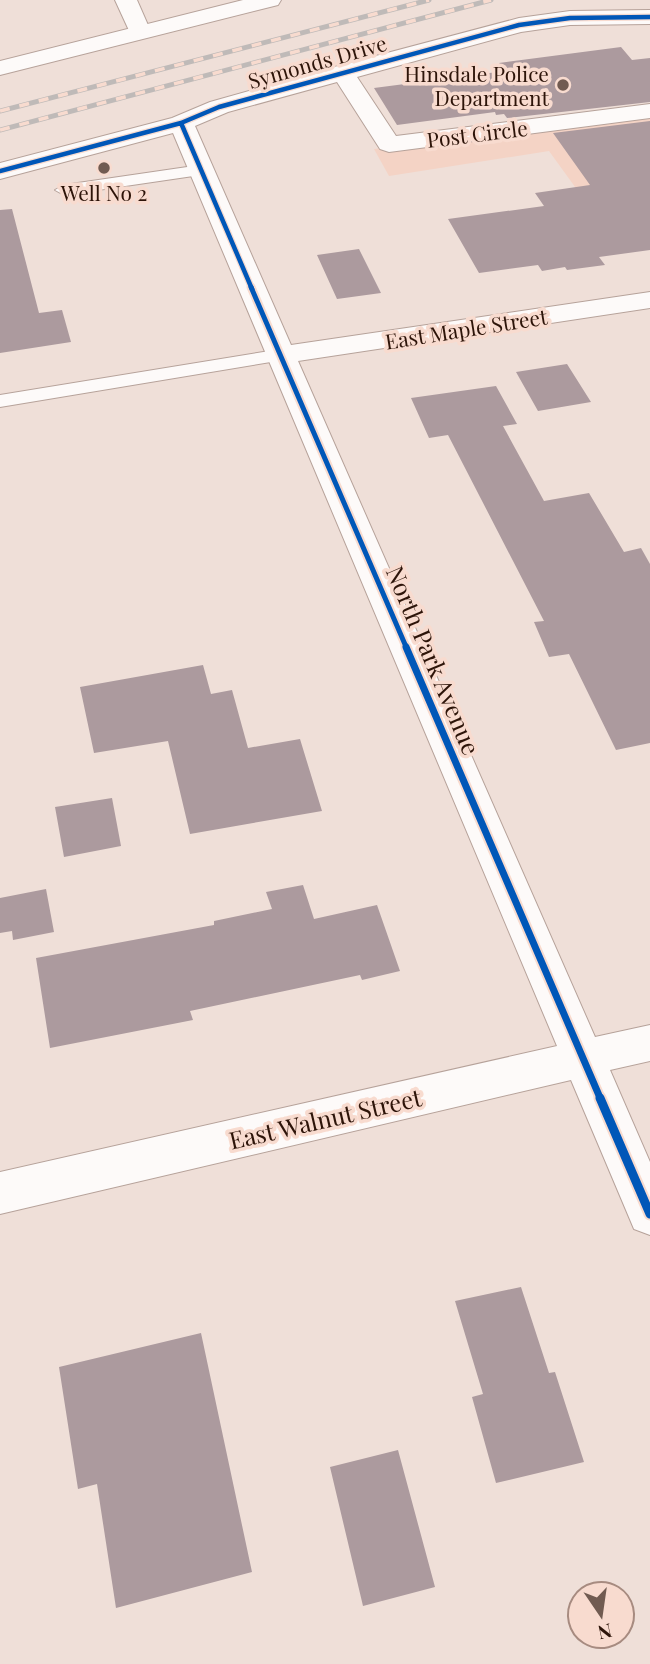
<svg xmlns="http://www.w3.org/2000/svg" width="650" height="1664" font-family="'Playfair Display',serif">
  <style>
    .built { fill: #f4d3c5 }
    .building { fill: #ac9a9e }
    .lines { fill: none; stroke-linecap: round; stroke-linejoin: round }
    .lane-casing { stroke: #b6a29a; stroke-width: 2 }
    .street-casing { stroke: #b6a29a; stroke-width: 2 }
    .secondary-casing { stroke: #b6a29a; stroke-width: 2 }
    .lane { fill: #fdfaf9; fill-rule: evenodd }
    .street { fill: #fdfaf9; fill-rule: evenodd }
    .secondary { fill: #fdfaf9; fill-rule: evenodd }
    .rail-casing { stroke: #bfbab8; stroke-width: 5 }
    .rail { stroke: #f8dbcf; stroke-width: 3.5; stroke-dasharray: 10; stroke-linecap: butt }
    .cycleway-far3-casing { stroke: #f8dbcf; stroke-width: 7 }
    .cycleway-far2-casing { stroke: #f8dbcf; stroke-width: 9 }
    .cycleway-far1-casing { stroke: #f8dbcf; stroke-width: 11 }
    .cycleway-casing { stroke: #f8dbcf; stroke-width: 13 }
    .cycleway-far3 { stroke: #0057b8; stroke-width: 4.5 }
    .cycleway-far2 { stroke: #0057b8; stroke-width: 5 }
    .cycleway-far1 { stroke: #0057b8; stroke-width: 7 }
    .cycleway { stroke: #0057b8; stroke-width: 9 }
    .poi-dot { fill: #715b51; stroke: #f8dbcf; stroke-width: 2.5 }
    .labels { text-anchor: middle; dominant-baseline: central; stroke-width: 7; stroke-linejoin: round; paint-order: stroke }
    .far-street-label { font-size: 21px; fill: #2d1409; stroke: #f8dbcf }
    .far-poi-label { font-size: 21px; fill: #2d1409; stroke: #f8dbcf; text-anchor: end }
    .street-label { font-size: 24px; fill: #2d1409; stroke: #f8dbcf }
  </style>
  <rect width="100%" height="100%" fill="#efdfd8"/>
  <path class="built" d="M650,114V181L578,191L549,151L389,176L374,149Z"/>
  <path class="building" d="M621,47L632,60L650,58V102L507,118L504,114L496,115L495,112L397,125L374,88L505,71L499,63Z
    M650,121V250L599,257L605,265L567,270L565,267L542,271L538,265L479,273L448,219L544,206L535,193L590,185L553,133Z
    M12,209L39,313L62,310L71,342L0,353V210Z
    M359,249L381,293L337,299L317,255Z
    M567,364L591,402L538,411L516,372Z
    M496,386L517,424L503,426L544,501L589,493L624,552L641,548L650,564V743L616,750L569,654L549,657L534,622L544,621L448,435L429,438L411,398Z
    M203,665L211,694L232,690L248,748L300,739L322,811L190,834L168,741L94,753L80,687Z
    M112,798L121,846L64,857L55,807Z
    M303,885L314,919L377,905L400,971L362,980L360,975L190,1011L193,1020L50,1048L36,958L214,925V921L272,909L266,892Z
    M46,889L54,932L13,940L12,931L0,933V898Z
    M521,1287L549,1373L555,1372L584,1462L496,1483L472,1397L483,1394L455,1301Z
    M201,1333L252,1572L116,1608L97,1484L78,1489L59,1367Z
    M398,1450L435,1587L363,1606L330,1467Z"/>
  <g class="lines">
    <g class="lane-casing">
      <path id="lane" d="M201,165L207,166L210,170L207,174L64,195L55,190L64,185Z
        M282,349L289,351L292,355L289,359L0,407V395Z"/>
    </g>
    <g class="street-casing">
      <path id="street" d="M115,0H137L151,32L148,37H132Z
        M650,10V24L570,25L521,32L357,77L396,136L650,104V118L389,152L380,149L337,82L228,112L195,126L291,345L650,292V308L298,361L595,1037L650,1025V1061L610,1070L650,1162V1235L634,1229L571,1080L0,1214V1172L557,1046L173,133L0,179V163L172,118L210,102L334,67L519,18L570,11Z"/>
    </g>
    <g class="secondary-casing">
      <path id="secondary" d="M243,0H281L278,5L0,75V61Z"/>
    </g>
    <use href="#lane" class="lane"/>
    <use href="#street" class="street"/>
    <use href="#secondary" class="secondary"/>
    <g class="rail-casing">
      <path id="rail" d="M0,111L429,0
        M0,130L491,0"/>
    </g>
    <use href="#rail" class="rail"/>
    <g class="cycleway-far3-casing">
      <path id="cycleway-far3" d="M181,123L252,289
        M0,171L181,123L219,107L519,25L570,18L650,17"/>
    </g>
    <g class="cycleway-far2-casing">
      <path id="cycleway-far2" d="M251,287L407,649"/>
    </g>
    <g class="cycleway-far1-casing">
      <path id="cycleway-far1" d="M406,647L601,1100"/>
    </g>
    <g class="cycleway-casing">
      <path id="cycleway" d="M600,1098L650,1214"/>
    </g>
    <use href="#cycleway-far3" class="cycleway-far3"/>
    <use href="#cycleway-far2" class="cycleway-far2"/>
    <use href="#cycleway-far1" class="cycleway-far1"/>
    <use href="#cycleway" class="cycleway"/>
  </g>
  <g class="poi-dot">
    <circle cx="563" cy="85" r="7"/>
    <circle cx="104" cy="168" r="7"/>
  </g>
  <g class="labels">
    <g class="far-street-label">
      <text transform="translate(317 61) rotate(-16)">Symonds Drive</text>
      <text transform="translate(477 133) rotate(-7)">Post Circle</text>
      <text transform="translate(466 328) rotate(-9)">East Maple Street</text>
    </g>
    <g class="far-poi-label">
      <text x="549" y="73">Hinsdale Police<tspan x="549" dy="24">Department</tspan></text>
      <text x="104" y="192" text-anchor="middle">Well No 2</text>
    </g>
    <g class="street-label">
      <text transform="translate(434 660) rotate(67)">North Park Avenue</text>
      <text transform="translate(325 1118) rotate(-13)">East Walnut Street</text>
    </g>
  </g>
  <g transform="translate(601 1615) rotate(167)"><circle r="33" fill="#f8dbcf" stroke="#a78b80" stroke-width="2"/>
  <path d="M0-5L12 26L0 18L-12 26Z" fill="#715b51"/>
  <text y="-10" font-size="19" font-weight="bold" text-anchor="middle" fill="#2d1409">N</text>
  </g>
</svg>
